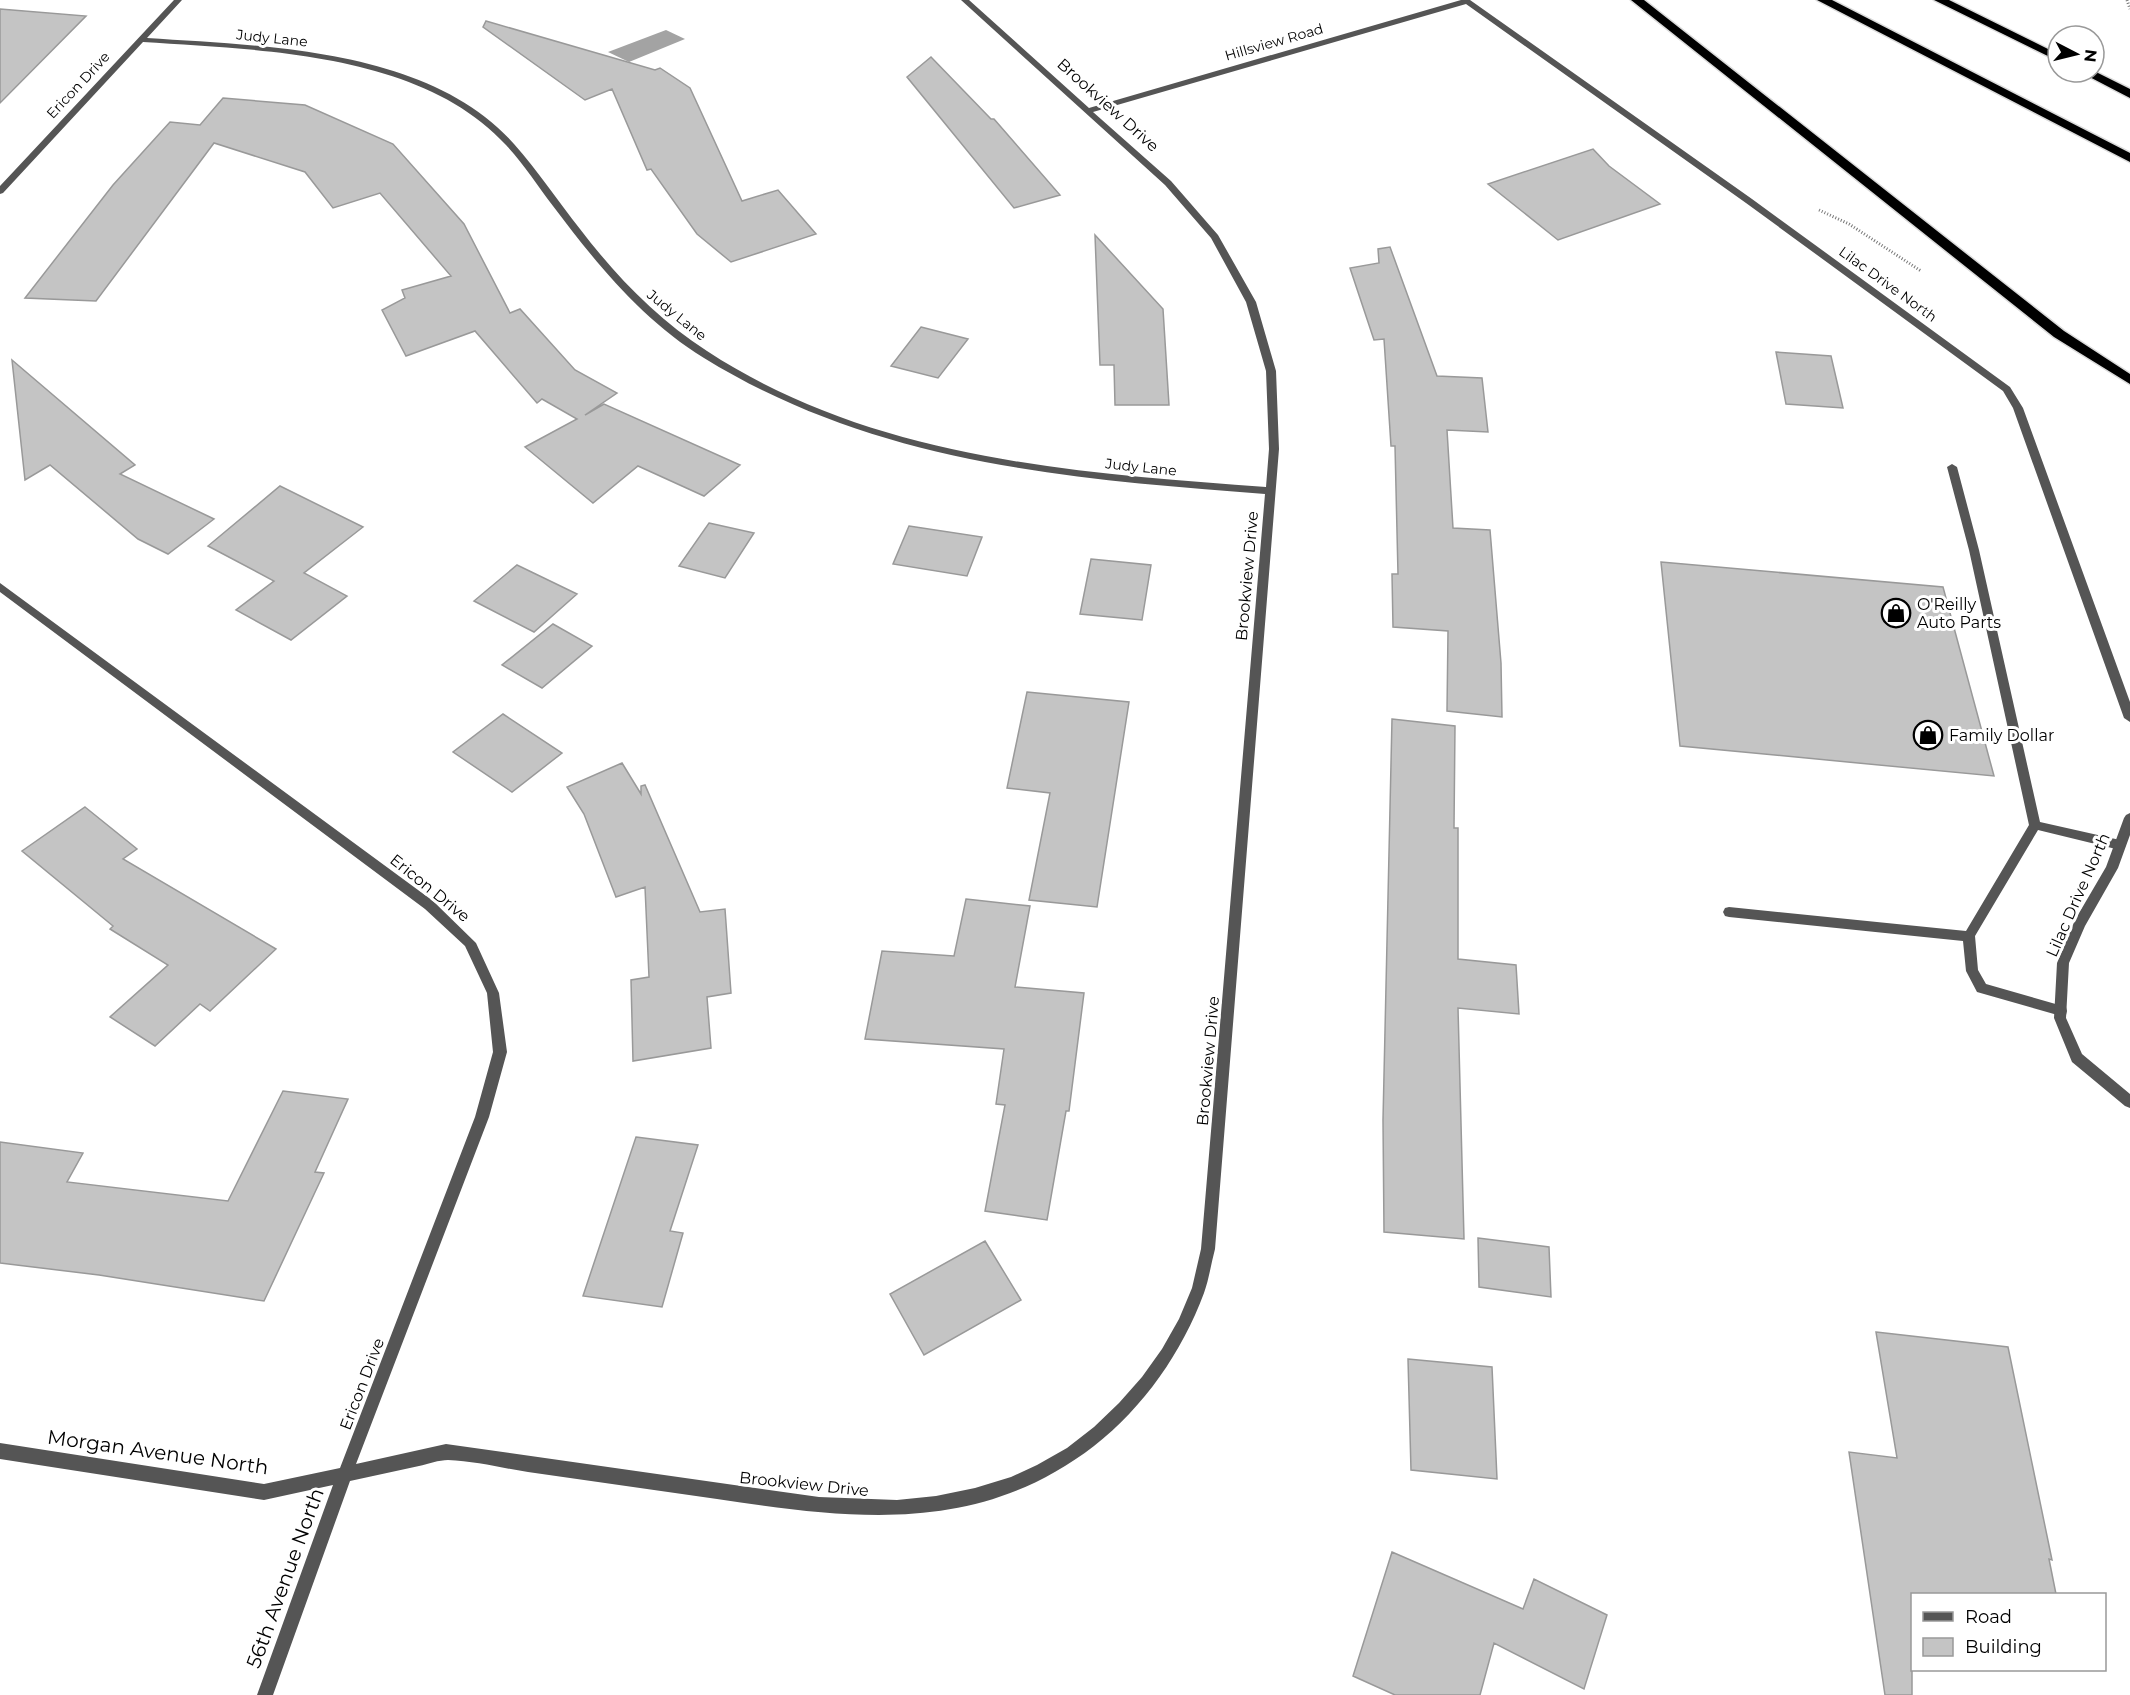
<svg xmlns="http://www.w3.org/2000/svg" width="2130" height="1695" font-family="Montserrat,sans-serif">
  <style>
    .water { fill: #a3a3a3 }
    .building { fill: #c4c4c4; stroke: #999; stroke-width: 1.5 }
    .lines { fill: none; stroke-linecap: round; stroke-linejoin: round }
    .motorway-casing { stroke: #dbdbdb; stroke-width: 3 }
    .path { stroke: #777; stroke-width: 3; stroke-dasharray: 1 2; stroke-linecap: butt }
    .service { fill: #555; fill-rule: evenodd }
    .minor { fill: #555; fill-rule: evenodd }
    .motorway { fill: #000; fill-rule: evenodd }
    .labels { text-anchor: middle; dominant-baseline: central; stroke-width: 6; stroke-linejoin: round; paint-order: stroke }
    .far-street-label { font-size: 14px; fill: #000; stroke: #fff }
    .street-label { font-size: 16px; fill: #000; stroke: #fff }
    .poi-label { font-size: 16px; fill: #000; stroke: #fff; text-anchor: start }
    .near-street-label { font-size: 20px; fill: #000; stroke: #fff }
  </style>
  <rect width="100%" height="100%" fill="#fff"/>
  <path class="water" d="M666,30L685,39L629,62L608,52Z"/>
  <path class="building" d="M0,9L86,16L0,103Z
    M486,21L655,70L660,68L690,88L742,201L778,190L816,234L731,262L697,234L651,169L647,170L612,89L585,100L483,27Z
    M931,57L991,119H994L1060,195L1014,208L907,77Z
    M223,98L305,105L393,144L464,224L510,313L520,309L575,370L617,393L585,415L604,404L740,465L704,496L638,466L593,503L525,447L577,419L542,399L537,403L475,331L406,356L382,310L405,298L402,290L451,276L380,193L333,208L305,172L214,143L96,301L25,298L113,185L170,122L200,125Z
    M1593,149L1609,166L1660,204L1558,240L1488,184Z
    M1095,235L1163,309L1169,405H1115L1114,365H1100Z
    M1390,247L1437,376L1482,378L1488,432L1447,430L1453,528L1490,530L1501,663L1502,717L1447,711L1448,631L1393,627L1392,574H1398L1395,446H1391L1384,339L1374,340L1350,268L1379,263L1378,249Z
    M921,327L968,339L938,378L891,366Z
    M1776,352L1831,356L1843,408L1786,404Z
    M12,360L135,465L120,474L214,519L168,554L138,539L50,465L25,480Z
    M280,486L363,527L304,573L347,596L291,640L236,610L274,581L208,546Z
    M709,523L754,533L725,578L679,566Z
    M909,526L982,537L967,576L893,564Z
    M1091,559L1151,565L1142,620L1080,614Z
    M1661,562L1943,587L1994,776L1680,746Z
    M517,565L577,594L534,632L474,601Z
    M553,624L592,646L542,688L502,665Z
    M1027,692L1129,702L1097,907L1029,900L1050,793L1007,788Z
    M503,714L562,753L512,792L453,752Z
    M1392,719L1455,726L1454,828H1458V959L1516,965L1519,1014L1458,1008L1464,1239L1384,1232L1383,1120Z
    M622,763L641,794V786L645,785L700,912L725,909L731,993L707,997L711,1048L633,1061L631,980L649,977L645,887L616,897L584,814L567,787Z
    M85,807L137,849L123,859L276,949L210,1011L200,1004L155,1046L110,1017L168,965L110,929L113,926L22,851Z
    M966,899L1030,906L1015,987L1084,993L1069,1111H1066L1047,1220L985,1211L1005,1105L996,1104L1004,1049L865,1039L882,951L954,956Z
    M283,1091L348,1099L315,1172L324,1173L264,1301L99,1275L0,1263V1142L83,1153L67,1182L228,1201Z
    M636,1137L698,1145L670,1231L683,1233L662,1307L583,1296Z
    M1478,1238L1549,1247L1551,1297L1479,1287Z
    M985,1241L1021,1300L924,1355L890,1294Z
    M1876,1332L2008,1347L2052,1560L2049,1559L2056,1594H1912V1695H1885L1849,1452L1897,1458Z
    M1408,1359L1492,1367L1497,1479L1411,1470Z
    M1392,1552L1523,1609L1534,1579L1607,1615L1584,1689L1494,1643L1480,1695H1395L1353,1676Z"/>
  <g class="lines">
    <g class="motorway-casing">
      <path id="motorway" d="M1631,0H1644L2064,331L2130,374V384L2054,337Z
        M1817,0H1832L2130,153V162Z
        M1934,0H1949L2058,54V61Z
        M2094,71L2130,89V98L2080,72Z"/>
    </g>
    <path class="path" d="M2127,0L2130,9
      M1819,210L1849,224L1921,271"/>
    <path class="service" d="M1952,464L1957,467L1979,550L2040,822L2120,840L2124,842L2126,845L2124,848L2120,850L2038,830L1975,936L1978,970L1986,984L2066,1007L2067,1011L2066,1015L2061,1016L1977,992L1966,971L1963,941L1729,917L1725,916L1723,912L1725,908L1729,907L1966,931L2029,825L1969,550L1947,467Z"/>
    <path class="minor" d="M174,0H182L147,38C265,46 429,48 514,144C538,171 558,201 580,229C616,276 657,319 707,351C872,459 1075,473 1266,487L1269,449L1266,371L1246,302L1211,238L1165,185L961,0H969L1089,108L1461,0H1470L1752,199L2010,387L2023,408L2130,702V722L2124,718L2013,408L2003,391L1746,203L1466,4L1093,112L1171,181L1218,235L1256,302L1276,371L1279,449L1215,1249C1211,1264 1209,1279 1204,1293C1182,1352 1144,1407 1094,1446C977,1536 853,1519 717,1499C654,1490 591,1481 528,1472C502,1468 475,1461 448,1460C439,1460 428,1464 419,1466C396,1471 373,1476 350,1481L273,1695H257L333,1485L264,1500L0,1459V1443L264,1484L340,1468L475,1117L493,1052L487,993L465,946L425,909L0,592V583L433,901L476,943L499,993L507,1052L489,1117L356,1464L446,1444L819,1497L897,1500L936,1496L975,1488L1011,1477L1037,1465L1067,1448L1094,1427L1119,1403L1142,1377L1162,1349L1179,1319L1192,1288L1201,1249L1265,494C1069,479 876,464 704,358C642,320 596,263 553,206C537,185 524,164 506,145C421,52 260,50 143,42L3,193L0,194V186Z
      M2130,813V835L2118,868L2085,926L2069,963L2066,1018L2082,1054L2130,1094V1108L2125,1106L2072,1062L2054,1018L2057,963L2075,920L2106,867L2124,818L2126,815Z"/>
    <use href="#motorway" class="motorway"/>
  </g>
  <defs>
    <g id="shop-ring" transform="scale(1.5)"><circle r="9.5" fill="#fff" stroke="#000" stroke-width="1.5"/><path d="M-5-2.5h2.3a2.7 3.5 0 0 1 5.4 0H5L5.5 6h-11ZM-1.5-2.5h3a1.5 2.3 0 0 0-3 0Z" fill="#000"/></g>
  </defs>
  <g fill-rule="evenodd">
    <use href="#shop-ring" x="1896" y="613"/>
    <use href="#shop-ring" x="1928" y="735"/>
  </g>
  <g class="labels">
    <g class="far-street-label">
      <text transform="translate(272 38) rotate(6)">Judy Lane</text>
      <text transform="translate(1274 42) rotate(-16)">Hillsview Road</text>
      <text transform="translate(78 85) rotate(-47)">Ericon Drive</text>
      <text transform="translate(1888 284) rotate(36)">Lilac Drive North</text>
      <text transform="translate(677 315) rotate(39)">Judy Lane</text>
      <text transform="translate(1141 467) rotate(6)">Judy Lane</text>
    </g>
    <g class="street-label">
      <text transform="translate(1108 105) rotate(42)">Brookview Drive</text>
      <text transform="translate(1247 576) rotate(-85)">Brookview Drive</text>
      <text transform="translate(430 888) rotate(39)">Ericon Drive</text>
      <text transform="translate(2078 895) rotate(-66)">Lilac Drive North</text>
      <text transform="translate(1208 1061) rotate(-85)">Brookview Drive</text>
      <text transform="translate(362 1384) rotate(-69)">Ericon Drive</text>
      <text transform="translate(804 1484) rotate(6)">Brookview Drive</text>
    </g>
    <g class="poi-label">
      <text x="1917" y="604">O'Reilly<tspan x="1917" dy="18">Auto Parts</tspan></text>
      <text x="1949" y="735">Family Dollar</text>
    </g>
    <g class="near-street-label">
      <text transform="translate(158 1452) rotate(8)">Morgan Avenue North</text>
      <text transform="translate(285 1578) rotate(-70)">56th Avenue North</text>
    </g>
  </g>
  <rect x="1911" y="1593" width="195" height="78" fill="#ffffff" stroke="#999999" stroke-width="1.5"/>
  <rect x="1923" y="1612" width="30" height="9" fill="#555555" stroke="#999999" stroke-width="1.5"/>
  <text x="1965" y="1623" font-size="18" fill="#000000">Road</text>
  <rect x="1923" y="1638" width="30" height="18" fill="#c4c4c4" stroke="#999999" stroke-width="1.5"/>
  <text x="1965" y="1653" font-size="18" fill="#000000">Building</text>
  <g transform="translate(2076 54) rotate(97)"><circle r="28" fill="#ffffff" stroke="#999999" stroke-width="1.5"/>
  <path d="M0-4.5L10 22L0 15L-10 22Z" fill="#000000"/>
  <text y="-9" font-size="16" font-weight="bold" text-anchor="middle" fill="#000000">N</text>
  </g>
</svg>
